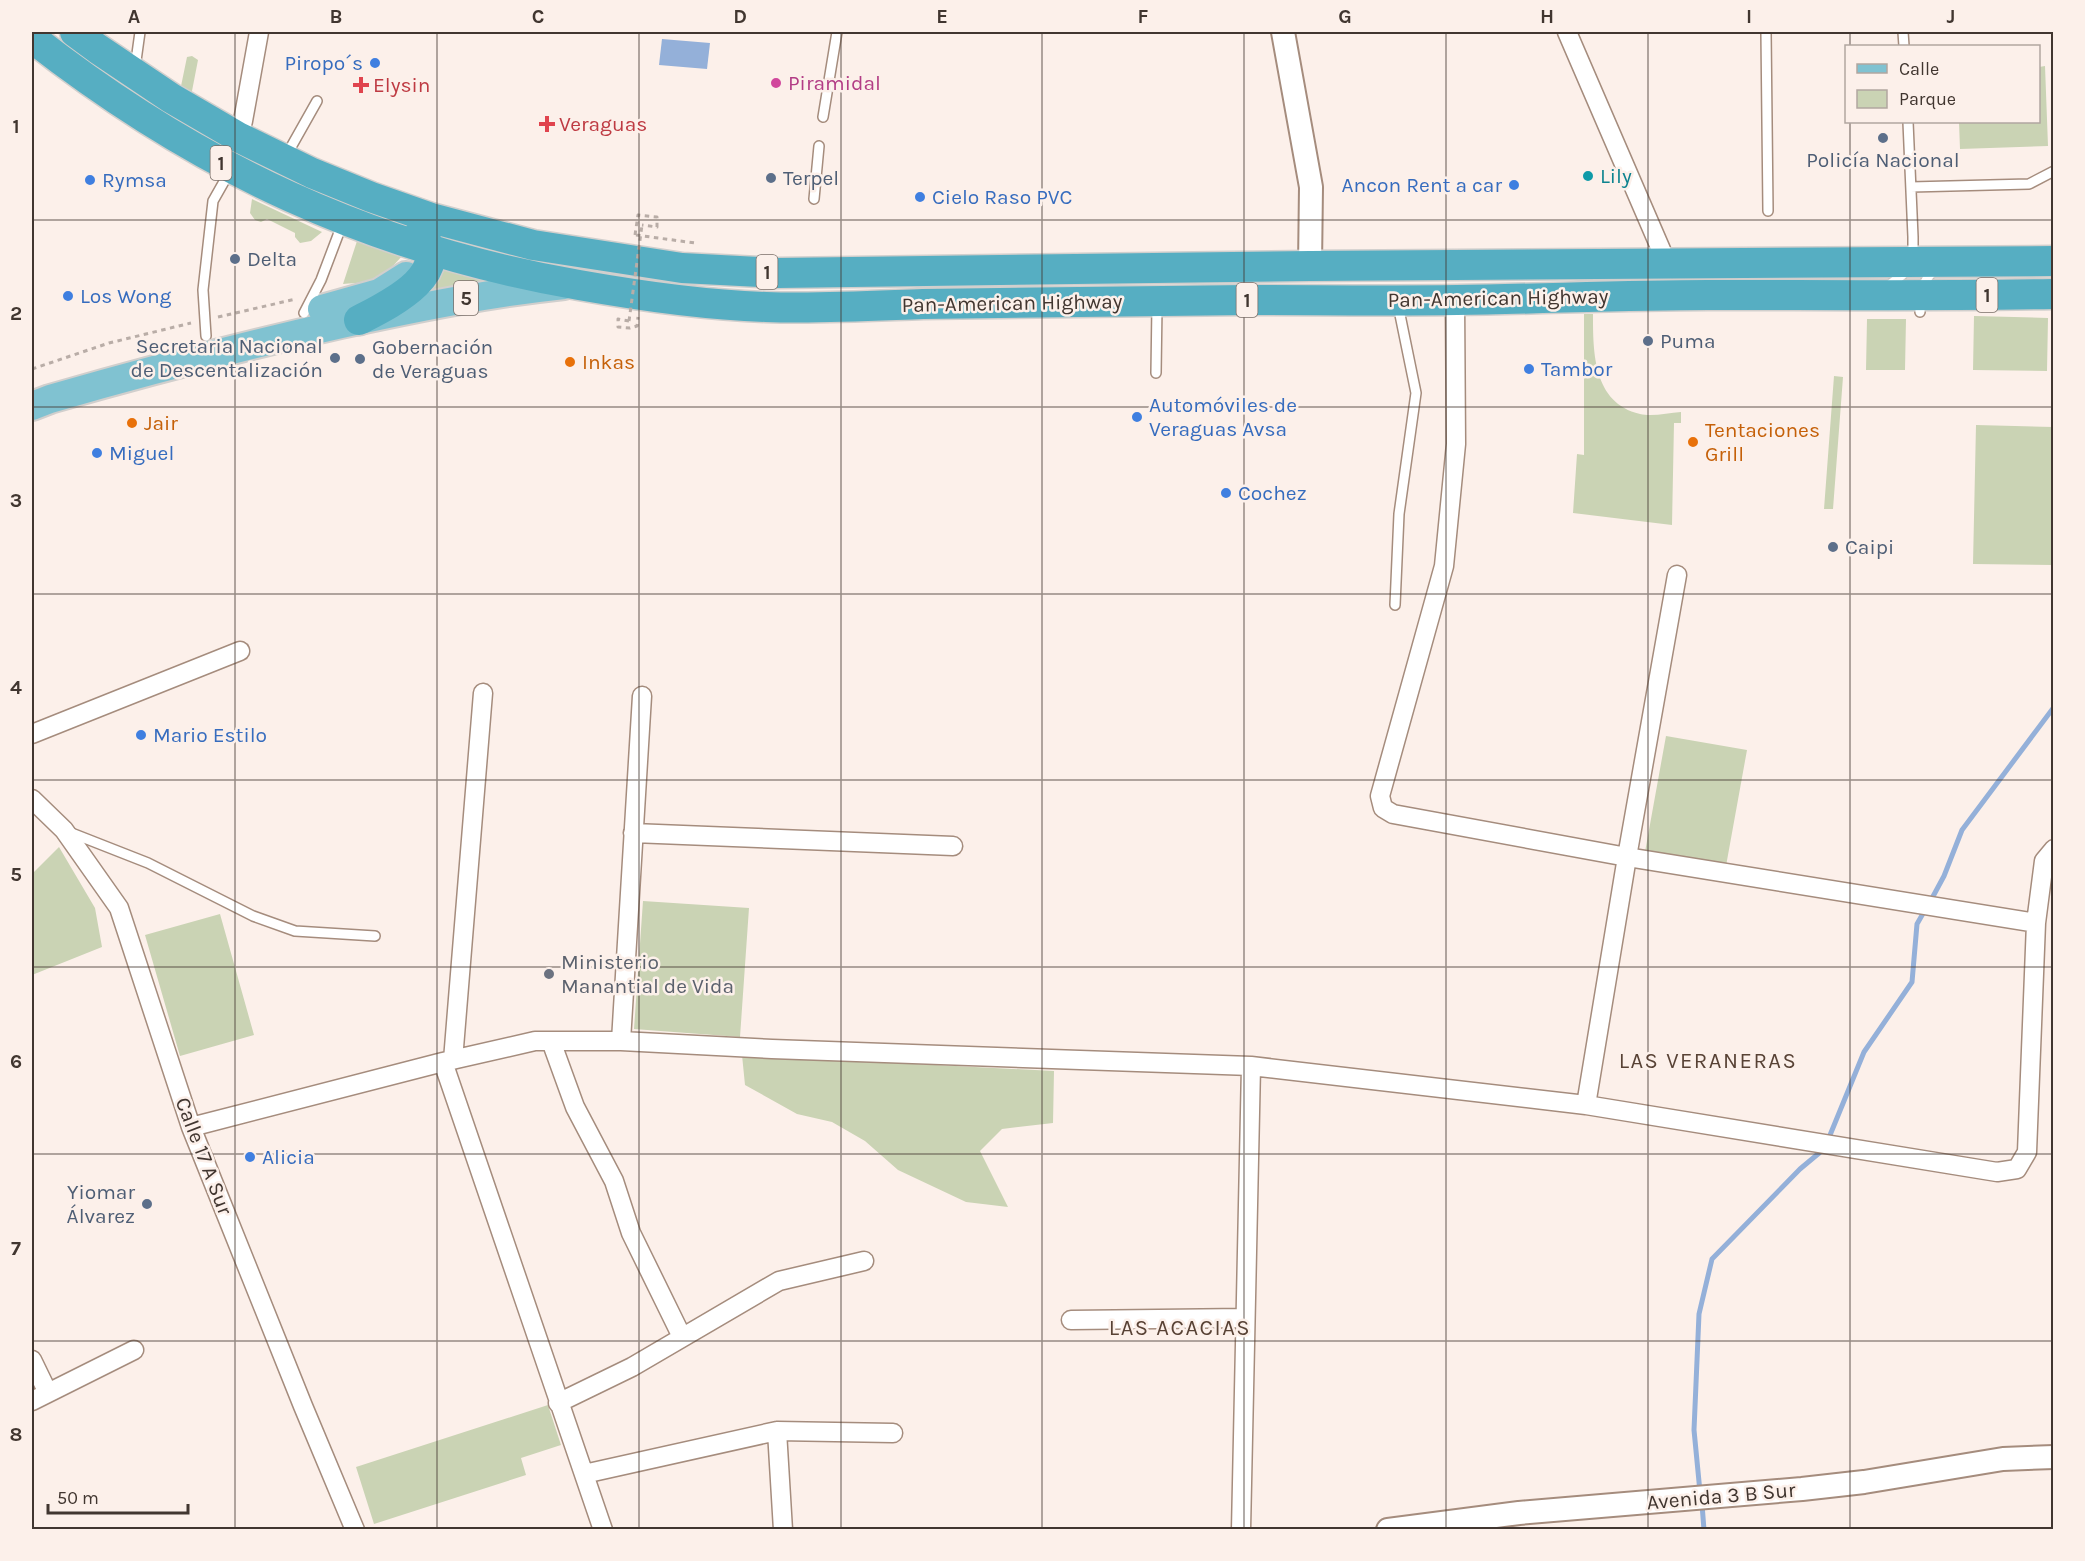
<svg xmlns="http://www.w3.org/2000/svg" width="2085" height="1561" font-family="Karla,sans-serif">
  <style>
    .green { fill: #cad3b4 }
    .water { fill: #94b0d9 }
    .lines { fill: none; stroke-linecap: round; stroke-linejoin: round }
    .stream { stroke: #94b0d9; stroke-width: 5 }
    .service-casing { stroke: #a58c7d; stroke-width: 12 }
    .minor-casing { stroke: #a58c7d; stroke-width: 21 }
    .tertiary-casing { stroke: #a58c7d; stroke-width: 26 }
    .primary-casing { stroke: #d1cfcd; stroke-width: 32 }
    .trunk-casing { stroke: #d1cfcd; stroke-width: 33 }
    .path { stroke: #b9ada7; stroke-width: 3; stroke-dasharray: 4.5 4.5; stroke-linecap: butt }
    .service { stroke: #fff; stroke-width: 9 }
    .minor { stroke: #fff; stroke-width: 18 }
    .tertiary { stroke: #fff; stroke-width: 22 }
    .primary { stroke: #80c2d1; stroke-width: 28 }
    .trunk { stroke: #56aec2; stroke-width: 30 }
    .path-bridge { stroke: #b9ada7; stroke-width: 3; stroke-dasharray: 4.5 4.5; stroke-linecap: butt }
    .grid { fill: none; stroke: #413630; stroke-width: 1.5; stroke-opacity: 0.55 }
    .shop-dot { fill: #3f7fe0; stroke: #fcf0ea; stroke-width: 2 }
    .hotel-dot { fill: #d1479c; stroke: #fcf0ea; stroke-width: 2 }
    .health-dot { fill: #e0444e; stroke: #fcf0ea; stroke-width: 2 }
    .service-dot { fill: #5c6f8a; stroke: #fcf0ea; stroke-width: 2 }
    .culture-dot { fill: #0f9aa8; stroke: #fcf0ea; stroke-width: 2 }
    .food-dot { fill: #e8710a; stroke: #fcf0ea; stroke-width: 2 }
    .worship-dot { fill: #6b7280; stroke: #fcf0ea; stroke-width: 2 }
    .labels { text-anchor: middle; dominant-baseline: central; stroke-width: 5; stroke-linejoin: round; paint-order: stroke }
    .shield { fill: #fcf0ea; stroke: #796e68; stroke-width: 1.5 }
    .shield-label { font-size: 20px; font-weight: bold; fill: #413630 }
    .shop-label { font-size: 21px; fill: #366cbe; stroke: #fcf0ea; text-anchor: start }
    .hotel-label { font-size: 21px; fill: #b23c85; stroke: #fcf0ea; text-anchor: start }
    .health-label { font-size: 21px; fill: #be3a42; stroke: #fcf0ea; text-anchor: start }
    .service-label { font-size: 21px; fill: #4e5e75; stroke: #fcf0ea; text-anchor: start }
    .culture-label { font-size: 21px; fill: #0d838f; stroke: #fcf0ea; text-anchor: start }
    .street-label { font-size: 21px; fill: #413630; stroke: #fcf0ea }
    .food-label { font-size: 21px; fill: #c56008; stroke: #fcf0ea; text-anchor: start }
    .worship-label { font-size: 21px; fill: #5b616d; stroke: #fcf0ea; text-anchor: start }
    .neighbourhood-label { font-size: 22px; letter-spacing: 1.5px; fill: #584235; stroke: #fcf0ea }
    .neatline { fill: none; stroke: #413630; stroke-width: 2 }
    .grid-label { font-size: 20px; text-anchor: middle; font-weight: bold; fill: #413630 }
  </style>
  <rect width="100%" height="100%" fill="#fcf0ea"/>
  <path class="green" d="M192,56L198,60L192,91L188,94L180,91L187,57Z
    M2045,66L2048,146L1960,149L1959,122H2038L2039,67Z
    M252,199L322,232L311,241L300,243L295,237V233L267,219L261,222L255,220L250,213Z
    M357,241L402,256C381,280 375,282 343,284Z
    M444,265L495,283L424,295Z
    M1584,314H1593C1593,352 1593,403 1640,414C1652,417 1668,413 1681,412V423H1674L1672,525L1573,513L1577,454L1584,455Z
    M1974,316L2048,318L2047,371L1973,370Z
    M1867,319H1906L1905,370H1866Z
    M1834,376L1843,377L1833,509H1824Z
    M1976,425L2053,427V565L1973,564Z
    M1666,736L1747,750L1726,866L1645,852Z
    M59,847L95,908L102,947L32,975V874Z
    M643,901L749,908L740,1037L634,1029Z
    M220,914L254,1035L180,1056L145,935Z
    M742,1055L1054,1071L1053,1123L1002,1129L980,1151L1008,1207L966,1202L898,1170L865,1141L832,1122L797,1114L745,1085Z
    M548,1405L561,1445L521,1458L526,1475L374,1524L356,1467Z"/>
  <path class="water" d="M662,39L710,43L707,69L659,65Z"/>
  <g class="lines">
    <path class="stream" d="M1930,902L1944,876L1962,830L2054,707
      M1828,1140L1864,1052L1912,982L1917,924L1925,910
      M1700,1492L1694,1430L1699,1314L1712,1259L1800,1169L1824,1149
      M1702,1504L1704,1530"/>
    <g class="service-casing">
      <path id="service" d="M1766,32L1768,211
        M1903,32L1904,46
        M135,68L140,32
        M823,117L837,32
        M286,156L317,101
        M1911,187L2029,184L2054,171
        M814,199L819,146
        M1887,287L1902,275L1913,261V237L1908,122
        M1920,312C1920,296 1922,280 1936,268
        M304,313L321,280L343,222
        M206,336L203,290L213,201L230,171
        M1156,373L1157,306
        M1395,605L1399,514L1416,393L1398,305
        M69,832L148,863L253,916L295,931L375,936"/>
    </g>
    <g class="minor-casing">
      <path id="minor" d="M1567,32L1662,252L1664,263
        M238,137L243,121L259,32
        M1455,300L1456,444L1444,566L1380,796L1383,808L1393,814L1627,857L2036,923
        M32,734L240,651
        M32,799L64,830L119,908L191,1127L303,1406L355,1530
        M633,833L953,846
        M551,1041L575,1107L614,1181L631,1233L682,1337
        M621,1041L642,696
        M453,1060L483,693
        M443,1062L535,1041H621L772,1049L1251,1066L1586,1105L1997,1172L2017,1169L2027,1152L2036,923L2044,861L2054,849
        M1586,1105L1627,857L1677,575
        M191,1127L443,1062L603,1530
        M1071,1320L1245,1318
        M32,1360L48,1393
        M32,1401L134,1350
        M558,1403L632,1367L779,1281L864,1261
        M777,1431L783,1530
        M584,1474L777,1431L893,1433
        M1241,1530L1251,1066"/>
    </g>
    <g class="tertiary-casing">
      <path id="tertiary" d="M1283,32L1311,187L1310,266
        M1388,1530L1519,1513L1802,1489L1864,1482L2003,1459L2054,1457"/>
    </g>
    <g class="primary-casing">
      <path id="primary" d="M322,309L379,293L406,276
        M32,406L50,399C147,371 243,346 341,324C415,308 488,293 564,285"/>
    </g>
    <g class="trunk-casing">
      <path id="trunk" d="M75,32L98,49L171,98L238,137L312,173L371,197L431,218L533,245L682,268L778,273L1310,266L2054,261
        M32,38C197,167 371,249 579,285C641,296 703,305 766,307C818,309 870,306 923,304C1031,302 1139,301 1247,300C1317,300 1387,301 1457,300C1540,299 1624,295 1708,295C1823,295 1938,296 2054,294
        M359,320C386,306 457,273 420,233"/>
    </g>
    <path class="path" d="M635,235L638,215L657,217V227L642,225
      M636,235L695,243
      M218,317L296,299
      M629,321L618,319V327L630,328L637,326L638,317
      M32,369L109,343L191,323"/>
    <use href="#service" class="service"/>
    <use href="#minor" class="minor"/>
    <use href="#tertiary" class="tertiary"/>
    <use href="#primary" class="primary"/>
    <use href="#trunk" class="trunk"/>
    <path class="path-bridge" d="M629,321L642,225"/>
  </g>
  <path class="grid" d="M235,32V1530M437,32V1530M639,32V1530M841,32V1530M1042,32V1530M1244,32V1530M1446,32V1530M1648,32V1530M1850,32V46M1850,122V1530M32,220H2054M32,407H2054M32,594H2054M32,780H2054M32,967H2054M32,1154H2054M32,1341H2054"/>
  <g class="shop-dot">
    <circle cx="375" cy="63" r="6"/>
    <circle cx="90" cy="180" r="6"/>
    <circle cx="1514" cy="185" r="6"/>
    <circle cx="920" cy="197" r="6"/>
    <circle cx="68" cy="296" r="6"/>
    <circle cx="1529" cy="369" r="6"/>
    <circle cx="1137" cy="417" r="6"/>
    <circle cx="97" cy="453" r="6"/>
    <circle cx="1226" cy="493" r="6"/>
    <circle cx="141" cy="735" r="6"/>
    <circle cx="250" cy="1157" r="6"/>
  </g>
  <circle class="hotel-dot" cx="776" cy="83" r="6"/>
  <g class="health-dot">
    <path d="M358 76h6v6h6v6h-6v6h-6v-6h-6v-6h6z"/>
    <path d="M544 115h6v6h6v6h-6v6h-6v-6h-6v-6h6z"/>
  </g>
  <g class="service-dot">
    <circle cx="1883" cy="138" r="6"/>
    <circle cx="771" cy="178" r="6"/>
    <circle cx="235" cy="259" r="6"/>
    <circle cx="1648" cy="341" r="6"/>
    <circle cx="335" cy="358" r="6"/>
    <circle cx="360" cy="359" r="6"/>
    <circle cx="1833" cy="547" r="6"/>
    <circle cx="147" cy="1204" r="6"/>
  </g>
  <circle class="culture-dot" cx="1588" cy="176" r="6"/>
  <g class="food-dot">
    <circle cx="570" cy="362" r="6"/>
    <circle cx="132" cy="423" r="6"/>
    <circle cx="1693" cy="442" r="6"/>
  </g>
  <circle class="worship-dot" cx="549" cy="974" r="6"/>
  <g class="labels">
    <g class="shield">
      <rect x="210.5" y="146" width="21" height="34" rx="4.5"/>
      <rect x="756.5" y="255" width="21" height="34" rx="4.5"/>
      <rect x="1976.5" y="278" width="21" height="34" rx="4.5"/>
      <rect x="454" y="281" width="24" height="34" rx="4.5"/>
      <rect x="1236.5" y="283" width="21" height="34" rx="4.5"/>
    </g>
    <g class="shield-label">
      <text x="221" y="163">1</text>
      <text x="767" y="272">1</text>
      <text x="1987" y="295">1</text>
      <text x="466" y="298">5</text>
      <text x="1247" y="300">1</text>
    </g>
    <g class="shop-label">
      <text x="363" y="63" text-anchor="end">Piropo´s</text>
      <text x="102" y="180">Rymsa</text>
      <text x="1502" y="185" text-anchor="end">Ancon Rent a car</text>
      <text x="932" y="197">Cielo Raso PVC</text>
      <text x="80" y="296">Los Wong</text>
      <text x="1541" y="369">Tambor</text>
      <text x="1149" y="405">Automóviles de<tspan x="1149" dy="24">Veraguas Avsa</tspan></text>
      <text x="109" y="453">Miguel</text>
      <text x="1238" y="493">Cochez</text>
      <text x="153" y="735">Mario Estilo</text>
      <text x="262" y="1157">Alicia</text>
    </g>
    <g class="hotel-label">
      <text x="788" y="83">Piramidal</text>
    </g>
    <g class="health-label">
      <text x="373" y="85">Elysin</text>
      <text x="559" y="124">Veraguas</text>
    </g>
    <g class="service-label">
      <text x="1883" y="160" text-anchor="middle">Policía Nacional</text>
      <text x="783" y="178">Terpel</text>
      <text x="247" y="259">Delta</text>
      <text x="1660" y="341">Puma</text>
      <text x="323" y="346" text-anchor="end">Secretaria Nacional<tspan x="323" dy="24">de Descentalización</tspan></text>
      <text x="372" y="347">Gobernación<tspan x="372" dy="24">de Veraguas</tspan></text>
      <text x="1845" y="547">Caipi</text>
      <text x="135" y="1192" text-anchor="end">Yiomar<tspan x="135" dy="24">Álvarez</tspan></text>
    </g>
    <g class="culture-label">
      <text x="1600" y="176">Lily</text>
    </g>
    <g class="street-label">
      <text transform="translate(1498 298) rotate(-1)">Pan-American Highway</text>
      <text transform="translate(1012 303) rotate(-1)">Pan-American Highway</text>
      <text transform="translate(204 1156) rotate(69)">Calle 17 A Sur</text>
      <text transform="translate(1721 1496) rotate(-5)">Avenida 3 B Sur</text>
    </g>
    <g class="food-label">
      <text x="582" y="362">Inkas</text>
      <text x="144" y="423">Jair</text>
      <text x="1705" y="430">Tentaciones<tspan x="1705" dy="24">Grill</tspan></text>
    </g>
    <g class="worship-label">
      <text x="561" y="962">Ministerio<tspan x="561" dy="24">Manantial de Vida</tspan></text>
    </g>
    <g class="neighbourhood-label">
      <text x="1708" y="1061">LAS VERANERAS</text>
      <text x="1180" y="1328">LAS ACACIAS</text>
    </g>
  </g>
  <rect width="2085" height="1561" fill="none" stroke="#fcf0ea" stroke-width="66"/>
  <rect x="1845" y="45" width="195" height="78" fill="#fcf0ea" stroke="#b1a6a0" stroke-width="1.5"/>
  <rect x="1857" y="64" width="30" height="9" fill="#80c2d1" stroke="#b1a6a0" stroke-width="1.5"/>
  <text x="1899" y="75" font-size="18" fill="#413630">Calle</text>
  <rect x="1857" y="90" width="30" height="18" fill="#cad3b4" stroke="#b1a6a0" stroke-width="1.5"/>
  <text x="1899" y="105" font-size="18" fill="#413630">Parque</text>
  <path d="M48 1504v9h140v-9" fill="none" stroke="#413630" stroke-width="3"/>
  <text x="57" y="1504" font-size="18" fill="#413630" stroke="#fcf0ea" stroke-width="4.5" paint-order="stroke">50 m</text>
  <rect x="33" y="33" width="2019" height="1495" class="neatline"/>
  <g class="grid-label">
    <text x="134" y="23">A</text>
    <text x="336" y="23">B</text>
    <text x="538" y="23">C</text>
    <text x="740" y="23">D</text>
    <text x="942" y="23">E</text>
    <text x="1143" y="23">F</text>
    <text x="1345" y="23">G</text>
    <text x="1547" y="23">H</text>
    <text x="1749" y="23">I</text>
    <text x="1951" y="23">J</text>
    <text x="16" y="133">1</text>
    <text x="16" y="320">2</text>
    <text x="16" y="507">3</text>
    <text x="16" y="694">4</text>
    <text x="16" y="881">5</text>
    <text x="16" y="1068">6</text>
    <text x="16" y="1255">7</text>
    <text x="16" y="1441">8</text>
  </g>
</svg>
